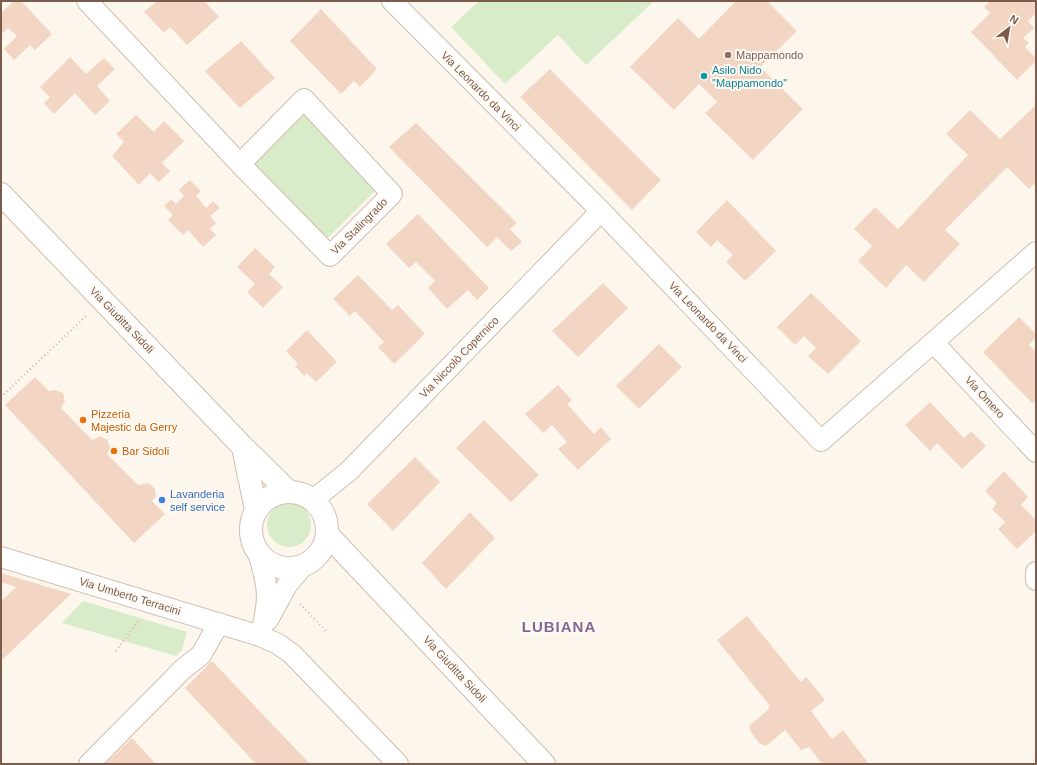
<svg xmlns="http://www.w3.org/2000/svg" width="1037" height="765" font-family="Arial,sans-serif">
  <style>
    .green { fill: #d8ecc9 }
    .building { fill: #f3d5c3 }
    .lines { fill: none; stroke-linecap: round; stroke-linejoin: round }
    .minor-casing { stroke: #d1beb0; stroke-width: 22 }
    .tertiary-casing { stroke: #d1beb0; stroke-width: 24 }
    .path { stroke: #d9b8a5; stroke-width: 2.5; stroke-dasharray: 1 3; stroke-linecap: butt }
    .minor { stroke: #fff; stroke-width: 20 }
    .tertiary { stroke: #fff; stroke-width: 22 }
    .education-dot { fill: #8d6e63; stroke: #fffaf3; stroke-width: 1.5 }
    .culture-dot { fill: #0f9aa8; stroke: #fffaf3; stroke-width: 1.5 }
    .food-dot { fill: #e8710a; stroke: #fffaf3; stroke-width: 1.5 }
    .shop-dot { fill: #3f7fe0; stroke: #fffaf3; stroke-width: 1.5 }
    .labels { text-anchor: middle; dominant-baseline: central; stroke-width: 4; stroke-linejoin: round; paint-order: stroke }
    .education-label { font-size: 11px; fill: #785e54; stroke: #fffaf3; text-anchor: start }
    .culture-label { font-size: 11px; fill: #0d838f; stroke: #fffaf3; text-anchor: start }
    .street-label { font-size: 11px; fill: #7a5c4d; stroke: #fffaf3 }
    .food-label { font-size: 11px; fill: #c56008; stroke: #fffaf3; text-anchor: start }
    .shop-label { font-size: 11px; fill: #366cbe; stroke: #fffaf3; text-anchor: start }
    .district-label { font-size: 15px; font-weight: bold; letter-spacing: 1px; fill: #846695; stroke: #fffaf3 }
  </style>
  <rect width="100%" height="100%" fill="#fdf6ec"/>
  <path class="green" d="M479,1H654L586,65L558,35L505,84L451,27Z
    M304,114L375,191L326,240L254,163Z
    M267 525a22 22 0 1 1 44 0a22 22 0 1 1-44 0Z
    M83,601L187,632L182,650L176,656L62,623Z"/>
  <path class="building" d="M14,1H21L52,34L35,50L30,45L14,60L4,49L17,36L8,28L1,34V13Z
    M157,1H204L219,17L187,45L170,27L164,33L144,12Z
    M736,1H767L797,31L760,67L803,109L753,160L705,113L717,102L699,84L674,110L630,67L678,18L699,39Z
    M990,1H1036V13L1028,21L1034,28L1023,38L1029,43L1025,47L1036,58V61L1017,80L971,32L990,13L984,7Z
    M321,9L377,69L360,87L354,81L341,94L290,41Z
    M241,41L275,78L240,108L205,71Z
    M70,57L86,74L104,58L115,69L97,86L110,101L95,115L75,93L54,114L44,103L50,97L40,87Z
    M550,69L661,180L632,210L520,97Z
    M1036,105V182L1029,189L1007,167L945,230L960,244L924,282L906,265L886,288L858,261L872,246L854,229L875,207L898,229L968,155L946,134L970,110L1000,139Z
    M136,115L154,132L164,121L184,141L162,163L170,171L159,182L150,173L139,185L112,156L124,142L116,134Z
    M416,123L517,223L510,229L522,242L511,251L497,237L487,247L389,147Z
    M190,180L201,191L196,196L206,208L213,201L220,208L210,216L216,223L210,229L216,235L203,247L188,230L183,235L168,220L173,215L164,206L171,199L176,204L184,196L179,190Z
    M727,200L776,251L745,281L726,262L733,255L717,240L711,247L696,232Z
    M418,214L489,288L477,300L468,290L447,309L428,288L435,281L416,262L409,268L386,244Z
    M255,248L275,267L269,274L283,287L263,308L247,292L255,284L237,267Z
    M358,275L392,310L398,305L425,334L394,364L378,347L384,342L355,311L350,316L333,299Z
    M603,283L628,308L578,357L552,331Z
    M811,293L861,341L828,374L808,356L816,348L804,336L795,345L777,327Z
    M1019,317L1036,334V337L1029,345L1036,352V400L1032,403L983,352Z
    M307,330L337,362L316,382L307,373L304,376L295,366L298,364L286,351Z
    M659,344L682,367L639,409L616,386Z
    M35,377L49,391L56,390L63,393L65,401L61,408L92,440L100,436L107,440L110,447L107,454L138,485L149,483L155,489L156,497L152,501L165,514L134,543L5,405Z
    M558,385L572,400L567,404L594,434L601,427L611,439L578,470L558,449L567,442L552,425L543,433L525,414Z
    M930,402L964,438L971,431L986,446L962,469L937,443L930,451L905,425Z
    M484,420L539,475L511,502L456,448Z
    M415,457L440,482L393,531L367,504Z
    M1004,471L1028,497L1021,505L1036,520V531L1017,549L998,529L1005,522L992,509L997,503L985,491Z
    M470,512L495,538L446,589L422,563Z
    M1,573L71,594L1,661V601L16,587L1,582Z
    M747,616L801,682L806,677L825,700L811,711L832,739L843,730L869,764H822L809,747L801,750L785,730L766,746L759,743L751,732L749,726L769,709L768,708L770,706L717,640Z
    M212,661L310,764H256L185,688Z
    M132,738L156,764H107L106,763Z"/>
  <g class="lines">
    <g class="minor-casing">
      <path id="minor" d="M87,1L240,164L330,256L392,194L304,99L240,164
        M392,1L601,211L821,441L1036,252
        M933,342L1036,452
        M313,500L349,471L601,211
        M258,553C269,588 270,600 260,636
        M1,557L260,636L278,644L292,654L398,764
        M1036,572V580
        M268,620L287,585L303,566
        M89,764L183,669L201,655L219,623"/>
    </g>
    <g class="tertiary-casing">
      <path id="tertiary" d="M1,194L243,447L288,491
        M243,447L256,510
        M251 530a38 38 0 1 1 76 0a38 38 0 1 1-76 0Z
        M327,534L544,764"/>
    </g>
    <path class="path" d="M1,397L87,315
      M300,604L328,633
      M116,651L140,619"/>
    <use href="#minor" class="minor"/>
    <use href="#tertiary" class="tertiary"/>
  </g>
  <circle class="education-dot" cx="728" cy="55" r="4"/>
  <circle class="culture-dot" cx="704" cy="76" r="4"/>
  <g class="food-dot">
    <circle cx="83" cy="420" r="4"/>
    <circle cx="114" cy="451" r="4"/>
  </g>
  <circle class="shop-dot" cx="162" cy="500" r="4"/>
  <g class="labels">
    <g class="education-label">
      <text x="736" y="55">Mappamondo</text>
    </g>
    <g class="culture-label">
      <text x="712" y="70">Asilo Nido<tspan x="712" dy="13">"Mappamondo"</tspan></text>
    </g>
    <g class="street-label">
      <text transform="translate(481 91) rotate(45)">Via Leonardo da Vinci</text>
      <text transform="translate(359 226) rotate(-45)">Via Stalingrado</text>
      <text transform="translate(122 320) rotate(46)">Via Giuditta Sidoli</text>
      <text transform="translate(708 322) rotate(46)">Via Leonardo da Vinci</text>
      <text transform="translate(459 357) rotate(-46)">Via Niccolò Copernico</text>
      <text transform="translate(985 397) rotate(47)">Via Omero</text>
      <text transform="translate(130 596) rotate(17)">Via Umberto Terracini</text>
      <text transform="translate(455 669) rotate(47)">Via Giuditta Sidoli</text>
    </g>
    <g class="food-label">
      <text x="91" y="414">Pizzeria<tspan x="91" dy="13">Majestic da Gerry</tspan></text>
      <text x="122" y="451">Bar Sidoli</text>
    </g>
    <g class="shop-label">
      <text x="170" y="494">Lavanderia<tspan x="170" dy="13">self service</tspan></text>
    </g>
    <g class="district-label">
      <text x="559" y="626">LUBIANA</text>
    </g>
  </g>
  <rect width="1037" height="765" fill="none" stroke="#7a5c4d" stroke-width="4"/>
  <g transform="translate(1009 28) rotate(31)" stroke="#fffaf3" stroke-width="3" paint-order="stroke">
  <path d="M0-3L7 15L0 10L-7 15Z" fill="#7a5c4d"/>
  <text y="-6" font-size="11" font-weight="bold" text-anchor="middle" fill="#7a5c4d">N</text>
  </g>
</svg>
